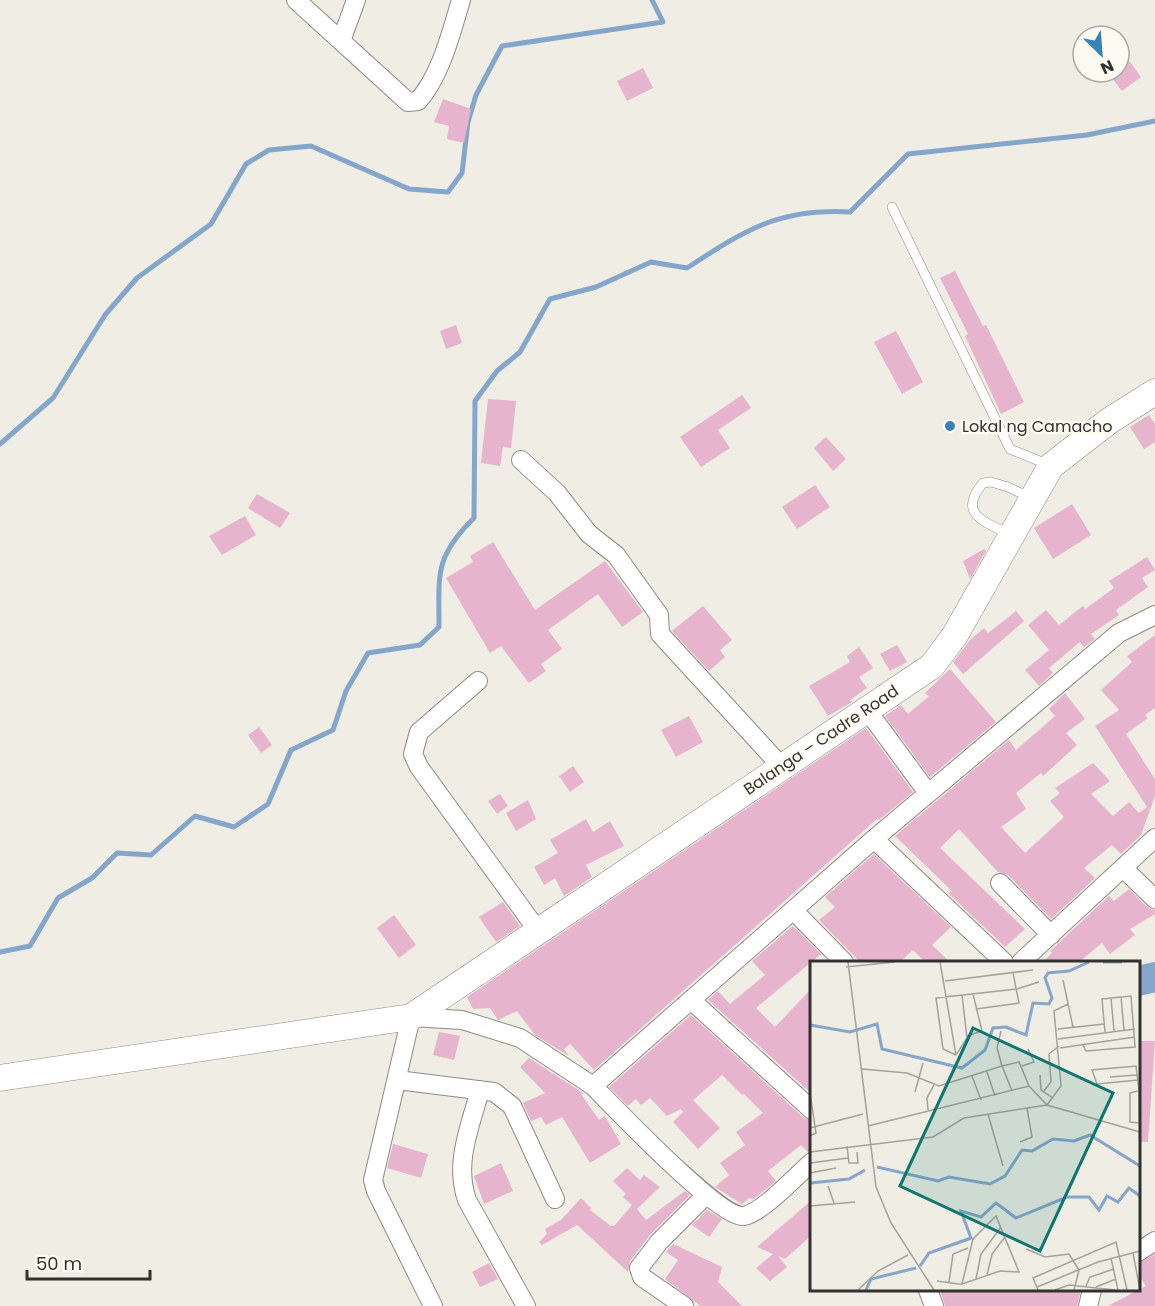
<svg xmlns="http://www.w3.org/2000/svg" width="1155" height="1306" font-family="Poppins,sans-serif">
  <style>
    .lines { fill: none; stroke-linecap: round; stroke-linejoin: round }
    .stream { stroke: #84a6ca; stroke-width: 5 }
    .river { stroke: #84a6ca; stroke-width: 30 }
    .building { fill: #e6b5cd }
    .lane-casing { stroke: #8f8b84; stroke-width: 10 }
    .street-casing { stroke: #8f8b84; stroke-width: 20 }
    .secondary-casing { stroke: #8f8b84; stroke-width: 27 }
    .lane { stroke: #fff; stroke-width: 9 }
    .street { stroke: #fff; stroke-width: 18 }
    .secondary { stroke: #fff; stroke-width: 26 }
    .poi-dot { fill: #3984b7; stroke: #fdfaf2; stroke-width: 2 }
    .labels { text-anchor: middle; dominant-baseline: central; stroke-width: 5; stroke-linejoin: round; paint-order: stroke }
    .poi-label { font-size: 16px; fill: #32312e; stroke: #fdfaf2; text-anchor: start }
    .street-label { font-size: 16px; fill: #32312e; stroke: #fdfaf2 }
    .inset-river { fill: none; stroke: #84a6ca; stroke-width: 3 }
    .inset-road { fill: none; stroke: #a4a29b; stroke-width: 1.5 }
    .view { fill: #0f766e; fill-opacity: 0.15; stroke: #0f766e; stroke-width: 3 }
    .inset-edge { fill: none; stroke: #32312e; stroke-width: 3 }
  </style>
  <rect width="100%" height="100%" fill="#f0ede4"/>
  <g class="lines">
    <path class="stream" d="M0,444L53,398L105,315L137,278L211,224L246,164L269,150L311,146L409,189L448,192L462,173L468,122L476,95L502,46L663,22L652,0
      M0,952L30,946L58,898L92,878L117,853L151,855L195,816L234,827L268,804L291,750L333,730L346,691L368,653L420,645L439,627C439,575 434,557 474,518L475,401L497,371L520,352L550,299L596,287L651,262L687,268C745,230 779,208 850,212L908,154L1087,135L1155,121"/>
    <path class="river" d="M1138,981L1155,977"/>
  </g>
  <path class="building" d="M1119,47L1141,77L1122,91L1107,72H1119Z
    M643,68L653,88L627,101L617,81Z
    M443,99L471,109L464,143L447,139L449,126L434,122Z
    M955,271L983,326L986,325L1024,402L1001,414L965,336L968,334L940,278Z
    M456,325L462,343L446,349L440,331Z
    M896,331L923,382L902,394L874,342Z
    M742,395L751,408L718,430L730,448L701,467L680,437Z
    M488,399L516,401L511,448L503,447L500,466L481,463Z
    M1149,415L1155,424V442L1144,449L1130,427Z
    M826,437L846,459L833,471L814,448Z
    M815,485L830,507L797,529L782,507Z
    M257,494L290,513L280,528L248,508Z
    M1072,504L1091,535L1053,559L1034,528Z
    M245,516L256,535L222,555L209,536Z
    M493,542L535,610L605,561L643,612L622,627L598,594L548,630L562,649L541,664L546,671L529,683L501,646L490,653L446,578L473,562L470,556Z
    M984,549L986,551L970,579L963,561Z
    M1147,557L1155,570L1142,578L1148,587L1116,610L1119,615L1091,634L1095,639L1091,642L1084,647L1080,642L1049,668L1053,673L1039,686L1025,670L1049,650L1028,625L1046,610L1059,625L1083,606L1085,609L1114,588L1109,581Z
    M703,606L732,640L720,650L725,657L709,671L672,631Z
    M1016,611L1024,621L963,674L953,662L970,640L984,628L988,633Z
    M1155,635V708L1145,715L1148,718L1126,734L1155,779V796L1141,835L1121,854L1112,845L1084,868L1095,878L1051,919L1008,875L998,872L959,829L940,848L1025,929L1005,947L948,893L952,891L895,836L1009,740L1016,750L1055,716L1049,709L1065,693L1085,719L1066,733L1077,745L1043,776L1041,773L1016,793L1026,809L1001,827L1025,853L1064,817L1050,801L1060,793L1055,788L1093,763L1110,781L1091,794L1113,816L1129,802L1139,813L1147,807L1095,726L1119,710L1101,690L1132,662L1127,656Z
    M897,645L907,662L890,671L880,654Z
    M859,647L873,668L859,677L867,688L850,700L852,702L828,716L809,686L850,662L847,656Z
    M950,669L996,722L930,777L885,716L901,705L908,714L929,696L925,693Z
    M689,716L703,742L676,757L661,730Z
    M259,727L272,745L261,753L248,735Z
    M866,728L913,792L879,820L878,818L594,1070L570,1044L564,1049L569,1056L535,1035L517,1011L498,1020L490,1008L473,1009L467,997Z
    M573,766L584,782L570,792L559,776Z
    M500,794L508,806L497,814L488,801Z
    M528,800L536,819L516,831L506,813Z
    M586,819L593,832L610,821L624,846L586,865L592,877L564,896L555,878L544,885L534,867L558,853L550,840Z
    M874,854L951,927L932,945L951,963H926L913,950L899,963H861L819,920L835,907L825,897Z
    M1129,889L1147,907L1155,910V914L1130,929L1135,935L1110,954L1102,943L1078,963H1041L1052,953L1050,951L1109,896L1114,901Z
    M503,902L520,926L496,942L479,917Z
    M394,915L416,945L399,958L377,928Z
    M793,926L821,954L756,1008L775,1027L812,988V1094L708,1000L718,991L730,1004L765,975L752,961Z
    M691,1015L804,1118L812,1121V1151L808,1152L801,1145L768,1171L776,1181L754,1199L749,1198L742,1204L715,1187L729,1175L720,1163L745,1145L736,1132L763,1113L744,1094L742,1095L722,1075L693,1100L720,1128L698,1149L673,1122L683,1112L681,1109L667,1116L650,1098L641,1105L636,1099L628,1106L609,1087Z
    M439,1032L460,1036L454,1060L433,1055Z
    M1138,1041H1155L1148,1142H1138Z
    M529,1058L583,1093L581,1094L599,1120L605,1116L621,1144L590,1163L562,1117L546,1125L541,1117L531,1121L523,1103L545,1093L520,1067Z
    M393,1144L428,1154L421,1178L387,1168Z
    M501,1163L513,1191L484,1204L474,1176Z
    M627,1168L640,1180L644,1175L660,1187L637,1209L646,1220L685,1191L690,1195L650,1235L630,1261L628,1272L577,1225L542,1245L539,1242L547,1234L545,1229L561,1220L581,1198L591,1208L590,1210L611,1226L615,1225L632,1205L623,1197L626,1194L613,1181Z
    M812,1200V1235L785,1259L778,1256L787,1267L770,1281L756,1268L773,1254L757,1247Z
    M707,1210L722,1219L709,1237L692,1225Z
    M673,1244L722,1267L718,1282L742,1306H700L665,1279L678,1260L666,1252Z
    M1155,1254V1306H1108L1146,1286L1138,1274V1263Z
    M489,1263L498,1279L480,1287L472,1272Z
    M940,1290H1081L1077,1306H945Z"/>
  <g class="lines">
    <g class="lane-casing">
      <path id="lane" d="M892,207L1010,449L1049,465
        M1010,534C984,522 957,514 983,483L991,482L1008,487L1031,498"/>
    </g>
    <g class="street-casing">
      <path id="street" d="M296,0L408,102L418,101C441,75 451,33 461,0
        M341,41L356,0
        M521,460L557,493L589,534L616,555L659,615L660,634L782,767
        M478,681L419,732L413,754L419,767L538,931
        M867,710L928,793
        M874,839L1004,962
        M1123,868L1155,899
        M1000,883L1051,935
        M794,911L844,962
        M1021,962L1155,838
        M692,1001L812,1110
        M397,1080L494,1092L512,1106L555,1199
        M593,1086C614,1107 721,1220 744,1216C763,1212 796,1176 812,1162
        M480,1090C470,1127 454,1163 467,1200L526,1306
        M1138,1252L1155,1241
        M928,1290L934,1306
        M433,1306L376,1191L373,1180L411,1017L462,1020L520,1038L593,1086L874,839L1119,633L1155,615
        M684,1306L642,1277L639,1268L659,1242L706,1195
        M1088,1306L1092,1290"/>
    </g>
    <g class="secondary-casing">
      <path id="secondary" d="M0,1078L411,1017L932,666L955,635L1051,466L1109,421L1155,392"/>
    </g>
    <use href="#lane" class="lane"/>
    <use href="#street" class="street"/>
    <use href="#secondary" class="secondary"/>
  </g>
  <circle class="poi-dot" cx="950" cy="426" r="6"/>
  <g class="labels">
    <g class="poi-label">
      <text x="962" y="426">Lokal ng Camacho</text>
    </g>
    <g class="street-label">
      <text transform="translate(821 740) rotate(-34)">Balanga – Cadre Road</text>
    </g>
  </g>
  <g transform="translate(810 961)">
    <rect width="330" height="330" fill="#f0ede4"/>
    <path class="inset-river" d="M293,1H312M0,64L40,71L67,63L72,88L152,107L175,89L183,67L196,66L216,74L223,42L239,43L242,37L235,17L238,12L259,10L279,1M67,206L128,220L139,216L180,223L195,215L212,189L222,190L243,178L264,180L280,174L330,205M0,222L39,218L55,209M110,305L119,292L161,277L151,250L171,256L186,242L206,257L257,236H279L289,249L297,235L308,241L319,227L330,235M56,329L61,318L106,307"/>
    <path class="inset-road" d="M38,1L66,226L81,262L124,329M130,1L146,94M36,6L84,1M253,19L263,66M135,20L223,9M311,36L314,69M301,37L304,70M166,48L209,42L203,12M248,68L294,63M191,70L187,87L192,105L209,101L219,125M157,75L172,70L163,33M248,78L325,68M273,84L276,90L325,86L321,35L292,38L295,71M250,87L325,76M146,94L133,88L126,37L207,28L229,21M146,94L157,77L152,34M212,105L224,101L218,88M52,108L97,112L129,125L192,105L202,130M177,111L185,135M230,114L231,129L243,137M162,115L171,139M300,116L327,114M328,119L287,123L282,109L326,105L327,114L329,130L330,195M328,130L320,132V161L329,162M105,131L113,102M233,131L241,121L239,93L249,85M0,132L6,172L0,175M237,144L251,125L244,50L258,43M118,149L117,137L124,124M178,153L193,205M58,165L219,125L237,144L330,171M0,167L53,153M210,181L222,176L217,147M37,185L39,202H48L47,191M0,191L123,176L154,157L237,144M0,202L38,197M0,212L26,207M18,225L24,242M0,245L45,241M216,288L235,296L259,293L269,309M323,292L330,329M301,297L308,329M177,314L182,293L195,276M166,318L171,293L191,266M127,320L149,323H152L190,310L209,311L186,255L163,278L152,323M139,321L143,293L158,287M276,325L280,316L304,308M227,326L288,301L330,290M286,326L306,318M48,329L68,310L98,294M228,329L223,317L306,281L317,329M245,329L259,324L305,329M264,329L269,309"/>
    <path class="view" d="M163,67L303,132L230,290L90,225Z"/>
    <rect width="330" height="330" class="inset-edge"/>
  </g>
  <g transform="translate(1101 54) rotate(155)"><circle r="28" fill="#fdfaf2" stroke="#acaaa4" stroke-width="1.5"/>
  <path d="M0-4.5L10 22L0 15L-10 22Z" fill="#3984b7"/>
  <text y="-9" font-size="16" font-weight="bold" text-anchor="middle" fill="#32312e">N</text>
  </g>
  <path d="M27 1270v9h123v-9" fill="none" stroke="#32312e" stroke-width="3"/>
  <text x="36" y="1270" font-size="18" fill="#32312e" stroke="#fdfaf2" stroke-width="4.5" paint-order="stroke">50 m</text>
</svg>
